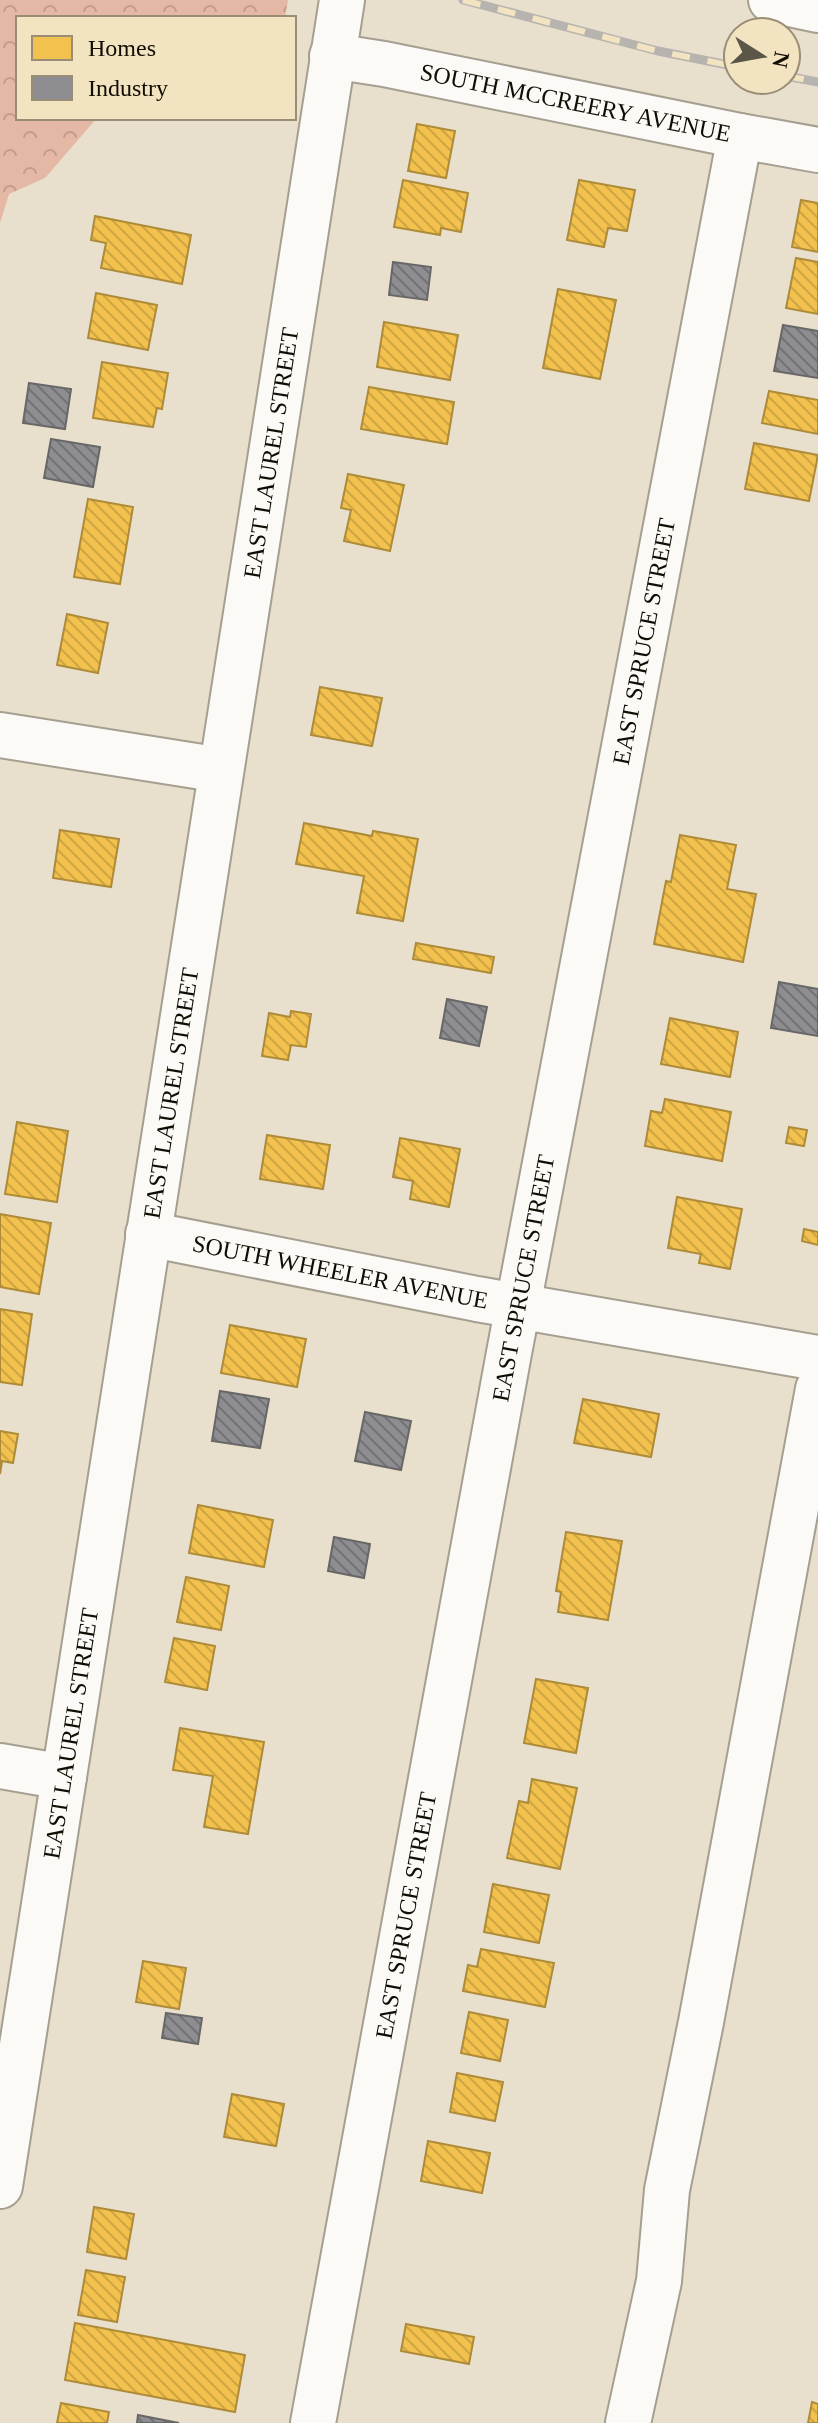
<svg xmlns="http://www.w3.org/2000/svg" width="818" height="2423" font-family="'Times New Roman',serif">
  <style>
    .forest { fill: url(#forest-crowns) }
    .homes { fill: url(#homes-back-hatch); stroke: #ae8b38; stroke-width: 2 }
    .industry { fill: url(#industry-back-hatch); stroke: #686767; stroke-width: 2 }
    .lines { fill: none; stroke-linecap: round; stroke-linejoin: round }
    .minor-casing { stroke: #a59f91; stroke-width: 48 }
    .minor { stroke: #fcfaf7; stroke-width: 44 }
    .rail-casing { stroke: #b7b4b0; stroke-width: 9 }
    .rail { stroke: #f3e4c1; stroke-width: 6; stroke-dasharray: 18; stroke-linecap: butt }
    .labels { text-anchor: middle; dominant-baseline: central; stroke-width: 8; stroke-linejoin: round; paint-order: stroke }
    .street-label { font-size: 24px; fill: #110d03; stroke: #f3e4c1 }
  </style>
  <defs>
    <pattern id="forest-crowns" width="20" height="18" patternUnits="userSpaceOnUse" patternTransform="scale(2)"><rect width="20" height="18" fill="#e4b8a4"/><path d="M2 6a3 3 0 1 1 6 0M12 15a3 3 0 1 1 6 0" fill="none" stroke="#c39d8c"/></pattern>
    <pattern id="homes-back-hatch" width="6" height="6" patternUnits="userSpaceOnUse" patternTransform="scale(2)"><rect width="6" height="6" fill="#f2c14e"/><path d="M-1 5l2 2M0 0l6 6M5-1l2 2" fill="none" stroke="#cea542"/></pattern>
    <pattern id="industry-back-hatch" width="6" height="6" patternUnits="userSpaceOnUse" patternTransform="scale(2)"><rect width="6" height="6" fill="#8d8d92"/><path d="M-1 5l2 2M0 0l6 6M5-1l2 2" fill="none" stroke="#727275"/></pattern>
  </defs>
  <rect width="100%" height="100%" fill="#e8dfcc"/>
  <path class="forest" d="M0,0H288L285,18H18V118H97L45,178L9,194L0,223Z"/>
  <path class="homes" d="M417,124L455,131L446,178L408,171Z
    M403,180L468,193L461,232L441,228L440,235L394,227Z
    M579,180L635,190L627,231L608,228L604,247L567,240Z
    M801,200L818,203V252L792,247Z
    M95,216L191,235L182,284L101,268L106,243L91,240Z
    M796,258L818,262V314L786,308Z
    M558,289L616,300L600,379L543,368Z
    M96,293L157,305L148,350L88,338Z
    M384,322L458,335L450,380L377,367Z
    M102,362L168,373L162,409L157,408L153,427L93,418Z
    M369,387L454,402L447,444L361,429Z
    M769,391L818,400V434L762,423Z
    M754,443L818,455L809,501L745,489Z
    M348,474L404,485L390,551L344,541L351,510L341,508Z
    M88,499L133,507L120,584L74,577Z
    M67,614L108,623L98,673L57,665Z
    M320,687L382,698L372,746L311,735Z
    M304,823L372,836L373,831L418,839L403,921L357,913L364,876L296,864Z
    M60,830L119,839L111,887L53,878Z
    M680,835L736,845L727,889L756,894L743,962L654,944L666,881L671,882Z
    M416,943L494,957L491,973L413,959Z
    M291,1011L311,1014L306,1047L291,1045L288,1060L262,1056L269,1013L290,1017Z
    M670,1018L738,1032L730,1077L661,1064Z
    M665,1099L731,1112L722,1161L645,1146L651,1111L662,1113Z
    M17,1122L68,1131L57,1202L5,1194Z
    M789,1127L807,1130L804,1146L786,1143Z
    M267,1135L330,1145L323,1189L260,1179Z
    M400,1138L460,1149L449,1207L410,1199L413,1181L393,1177Z
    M677,1197L742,1209L730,1269L699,1263L701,1254L668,1248Z
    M0,1214L51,1223L39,1294L0,1287Z
    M804,1229L818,1232V1245L802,1241Z
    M0,1309L32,1314L22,1385L0,1382Z
    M230,1325L306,1339L297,1387L221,1373Z
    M583,1399L659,1414L651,1457L574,1443Z
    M0,1431L18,1434L13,1463L2,1461L0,1474Z
    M198,1505L273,1520L264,1567L189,1553Z
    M566,1532L622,1541L608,1620L558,1612L561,1592L556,1591Z
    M186,1577L229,1586L221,1630L177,1622Z
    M174,1638L215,1646L207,1690L165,1682Z
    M536,1679L588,1688L576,1753L524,1743Z
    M180,1728L264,1742L248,1834L204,1827L213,1776L173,1770Z
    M532,1779L577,1788L560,1869L507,1858L519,1801L528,1803Z
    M493,1884L549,1895L539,1943L484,1932Z
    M481,1949L554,1963L545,2007L463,1991L468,1965L477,1967Z
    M143,1961L186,1968L179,2009L136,2002Z
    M469,2012L508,2020L500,2061L461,2053Z
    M457,2073L503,2082L495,2121L450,2112Z
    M232,2094L284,2104L276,2146L224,2137Z
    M428,2141L490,2153L482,2193L421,2181Z
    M94,2207L134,2214L126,2259L87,2252Z
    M86,2270L125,2277L117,2322L78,2315Z
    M75,2323L245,2355L235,2412L65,2380Z
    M406,2324L474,2337L469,2364L401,2351Z
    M812,2402L818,2404V2423H808Z
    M61,2403L109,2412L107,2423H57Z"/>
  <path class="industry" d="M393,262L431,267L427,300L389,295Z
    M783,325L818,331V378L774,371Z
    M29,383L71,389L65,429L23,423Z
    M51,439L100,447L93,487L44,478Z
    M779,982L818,989V1036L771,1028Z
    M447,999L487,1007L479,1046L440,1038Z
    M220,1391L269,1399L260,1448L212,1441Z
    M365,1412L411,1421L401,1470L355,1461Z
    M334,1537L370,1544L364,1578L328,1571Z
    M166,2013L202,2018L198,2044L162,2038Z
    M138,2415L179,2423H137Z"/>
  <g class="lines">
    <g class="minor-casing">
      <g id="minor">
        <path d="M771,0L818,10"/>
        <path id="s1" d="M332,56L384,64L740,136L818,150"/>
        <path d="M0,735L221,770"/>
        <path id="s2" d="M148,1234L477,1299L818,1358"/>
        <path d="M0,1766L64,1777"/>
        <path id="s3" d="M0,2186L342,0"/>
        <path id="s4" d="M313,2423L509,1353L740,136"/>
        <path d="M628,2423L659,2281L667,2190L701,2022L818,1389"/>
      </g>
    </g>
    <use href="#minor" class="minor"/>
    <g class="rail-casing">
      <path id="rail" d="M463,0L658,51L738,67
        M786,76L818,82"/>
    </g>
    <use href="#rail" class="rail"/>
  </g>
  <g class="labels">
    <g class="street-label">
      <text stroke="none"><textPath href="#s1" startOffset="248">SOUTH MCCREERY AVENUE</textPath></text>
      <text stroke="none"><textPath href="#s3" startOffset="1754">EAST LAUREL STREET</textPath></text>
      <text stroke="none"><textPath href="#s4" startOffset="1812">EAST SPRUCE STREET</textPath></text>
      <text stroke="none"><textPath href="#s3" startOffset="1106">EAST LAUREL STREET</textPath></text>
      <text stroke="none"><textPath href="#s2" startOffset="196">SOUTH WHEELER AVENUE</textPath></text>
      <text stroke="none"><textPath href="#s4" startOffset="1164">EAST SPRUCE STREET</textPath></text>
      <text stroke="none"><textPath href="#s3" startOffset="458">EAST LAUREL STREET</textPath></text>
      <text stroke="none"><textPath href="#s4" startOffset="516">EAST SPRUCE STREET</textPath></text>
    </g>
  </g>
  <rect x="16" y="16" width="280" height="104" fill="#f3e4c1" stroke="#998e75" stroke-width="2"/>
  <rect x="32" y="36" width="40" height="24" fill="#f2c14e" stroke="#998e75" stroke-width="2"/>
  <text x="88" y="56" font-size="24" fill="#110d03">Homes</text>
  <rect x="32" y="76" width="40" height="24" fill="#8d8d92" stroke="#998e75" stroke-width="2"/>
  <text x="88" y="96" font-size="24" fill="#110d03">Industry</text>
  <g transform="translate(762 56) rotate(101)"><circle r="38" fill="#f3e4c1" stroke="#998e75" stroke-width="2"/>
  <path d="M0-6L14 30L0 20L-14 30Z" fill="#5c5649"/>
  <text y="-12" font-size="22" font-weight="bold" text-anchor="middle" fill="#110d03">N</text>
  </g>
</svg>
